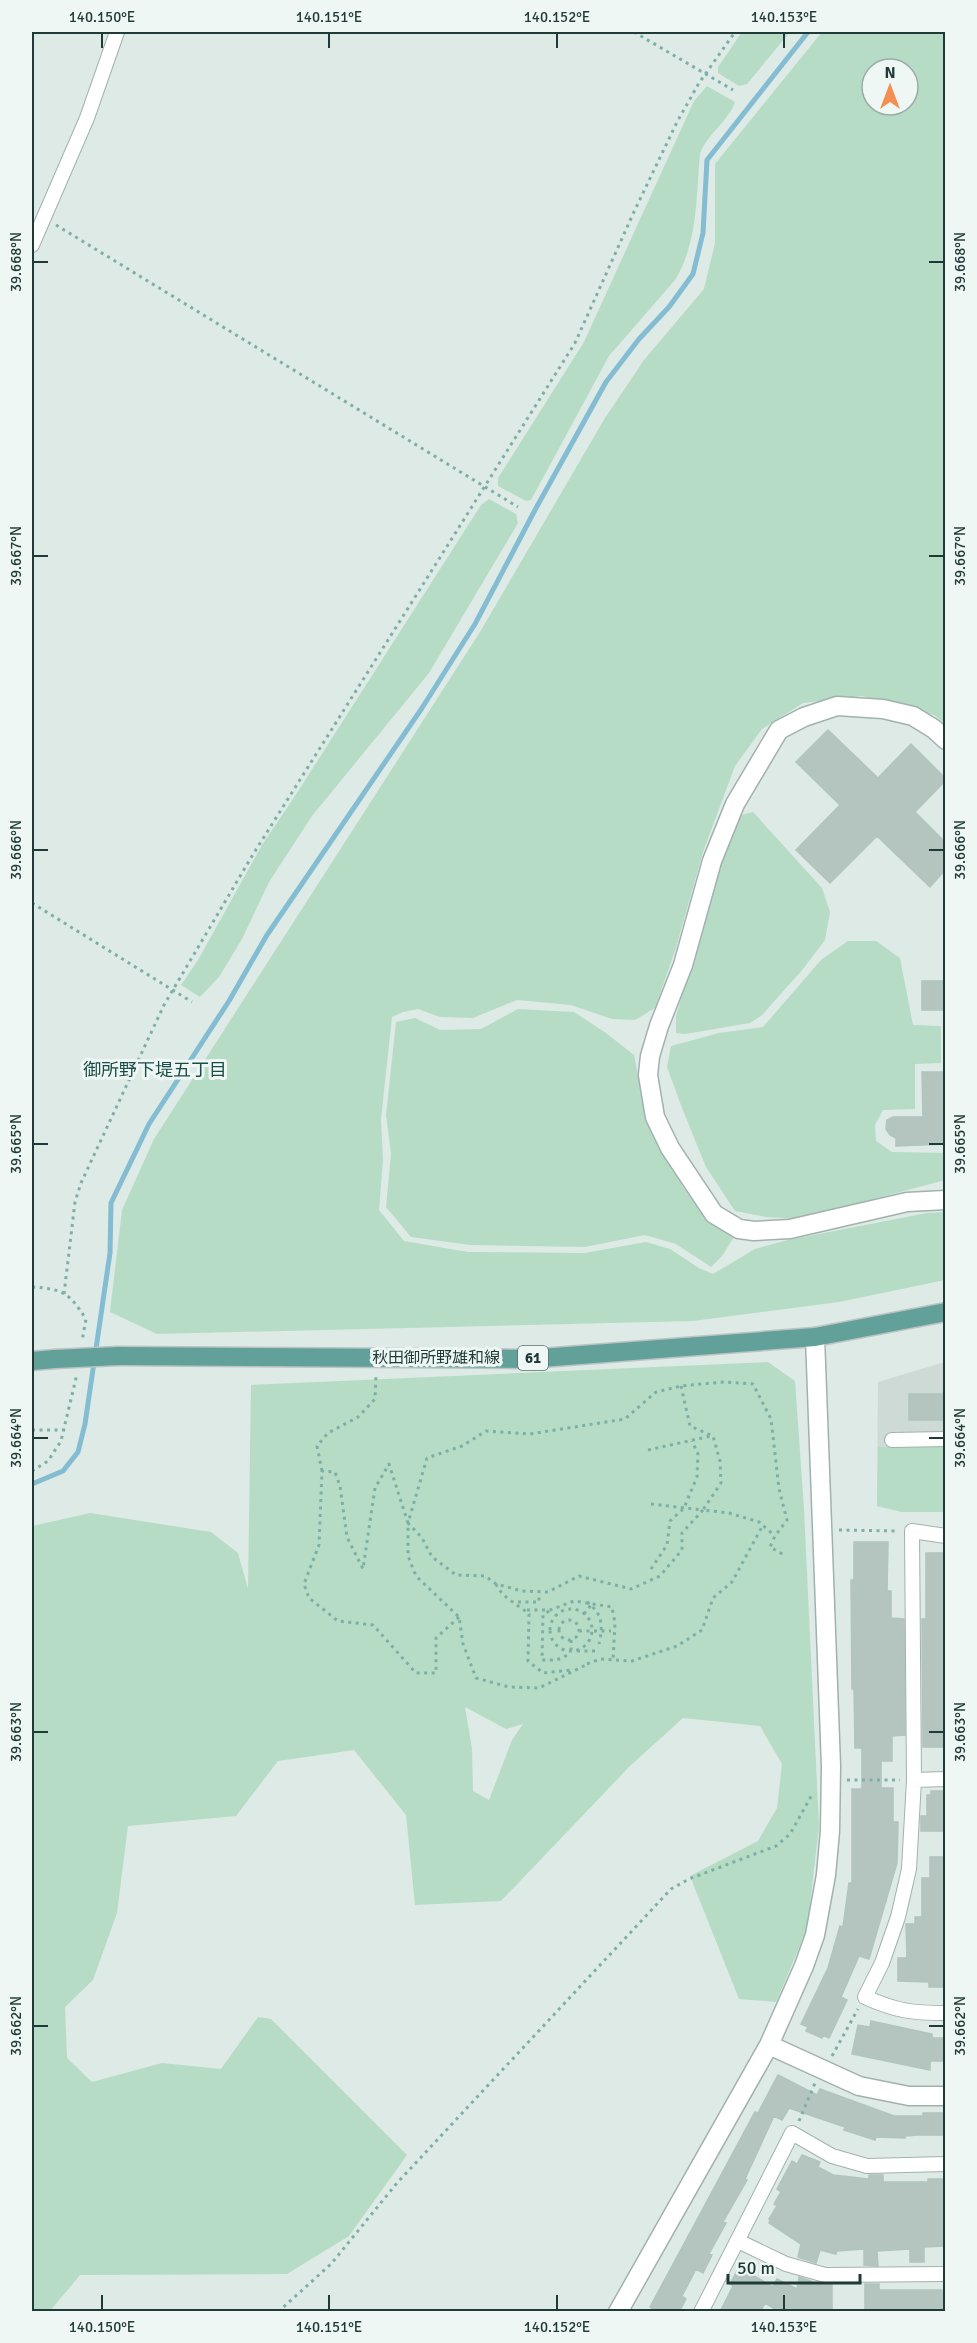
<svg xmlns="http://www.w3.org/2000/svg" width="977" height="2343" font-family="Signika,'Noto Sans JP',sans-serif">
  <style>
    .built { fill: #cddad6 }
    .green { fill: #b6dcc5; fill-rule: evenodd }
    .lines { fill: none; stroke-linecap: round; stroke-linejoin: round }
    .stream { stroke: #84bcd2; stroke-width: 5 }
    .building { fill: #b4c5c0; stroke: #b1c4be; stroke-width: 1.5 }
    .minor-casing { stroke: #a1b2ae; stroke-width: 16 }
    .tertiary-casing { stroke: #a1b2ae; stroke-width: 21 }
    .primary-casing { stroke: #bcc4c3; stroke-width: 21 }
    .path { stroke: #7eafa6; stroke-width: 3; stroke-dasharray: 3 4.5; stroke-linecap: butt }
    .minor { stroke: #fff; stroke-width: 14 }
    .tertiary { stroke: #fff; stroke-width: 18 }
    .primary { stroke: #62a199; stroke-width: 18 }
    .primary-bridge-casing { stroke: #bcc4c3; stroke-width: 21; stroke-linecap: butt }
    .primary-bridge { stroke: #62a199; stroke-width: 18 }
    .ticks { fill: none; stroke: #1f3a37; stroke-width: 2 }
    .labels { text-anchor: middle; dominant-baseline: central; stroke-width: 6; stroke-linejoin: round; paint-order: stroke }
    .shield { fill: #eff7f4; stroke: #5d7370; stroke-width: 1.5 }
    .shield-label { font-size: 15px; font-weight: bold; fill: #1f3a37 }
    .street-label { font-size: 16px; fill: #1f3a37; stroke: #eff7f4 }
    .neighbourhood-label { font-size: 18px; fill: #1b4d47; stroke: #eff7f4 }
    .neatline { fill: none; stroke: #1f3a37; stroke-width: 2 }
    .ticks-label { font-size: 15px; text-anchor: middle; fill: #1f3a37 }
  </style>
  <rect width="100%" height="100%" fill="#deeae6"/>
  <path class="built" d="M945,1362V1512H902L877,1506L878,1382Z"/>
  <path class="green" d="M742,32H790L747,84L739,86L718,73V67Z
    M822,32H945V723L934,715L862,696L803,703L762,729L735,766L703,852L676,948L655,1008L635,1020L612,1019L571,1005L517,1000L473,1018L440,1017L418,1009L403,1012L392,1017L381,1119L383,1160L379,1210L404,1241L468,1252L585,1253L646,1242L670,1249L699,1268L713,1274L755,1249L788,1240L927,1213L945,1212V1280L839,1302L693,1321L157,1334L110,1312L122,1210L154,1139L480,632L605,418L644,360L704,289L715,243V164ZM872,69H908V105H872Z
    M707,86L735,102C728,122 707,134 700,154C696,197 698,243 675,280L609,356L531,500L526,501L498,486V478L584,342L694,101Z
    M489,499L516,514L518,523L429,673L312,816L269,882L242,939L219,977L200,997L181,985L198,960L262,845L295,796L481,505Z
    M753,812L822,888L830,912L825,940L803,969L761,1016L750,1023L685,1034L676,1033V1016L717,872L741,815Z
    M848,941H876L900,958L913,1025L941,1026V1063L915,1064V1109L883,1110L875,1125L876,1141L892,1152L945,1153V1180L799,1219L766,1217L735,1211L706,1167L682,1108L667,1067L671,1046L719,1033L763,1027L821,960Z
    M518,1009L574,1012L606,1033L634,1055L648,1125L683,1187L706,1216L734,1237L722,1256L711,1267L676,1244L645,1235L585,1247L470,1245L411,1237L386,1207L391,1154L386,1115L396,1022L415,1018L440,1030L481,1029Z
    M768,1362L795,1381L804,1509L819,1827L807,1929L776,2002L739,1999L690,1876L758,1841L777,1808L782,1764L760,1726L683,1718L630,1766L501,1901L415,1905L406,1815L354,1750L278,1761L236,1816L128,1826L117,1913L93,1980L65,2007L67,2058L92,2082L162,2063L221,2069L258,2017L271,2019L407,2155L349,2236L287,2274L80,2275L50,2311H32V1526L90,1513L211,1532L238,1553L248,1589L251,1385ZM465,1707L506,1729L523,1724L512,1740L489,1800L473,1791L472,1749Z
    M878,1447H945V1512H902L877,1506Z"/>
  <g class="lines">
    <path class="stream" d="M32,1484L63,1471L78,1452L85,1424L110,1253L111,1203L149,1124L229,1001L267,935L422,708L475,624L535,510L606,382L639,339L669,307L693,274L703,233L707,160L808,32"/>
  </g>
  <path class="building" d="M828,730L878,778L911,744L945,778V781L915,812L945,842V870L930,887L877,836L830,883L796,850L840,805L796,762Z
    M922,981H945V1010H922Z
    M922,1072H945V1144L896,1146V1138L890,1135L886,1129L887,1120L893,1117H923Z
    M909,1394H945V1420H909Z
    M854,1542H888L887,1591H891V1618L904,1619L905,1735L892,1736V1761H881V1788H893V1822H898L897,1863L869,1959L859,1956L841,1997L847,2000L829,2038L823,2035L822,2038L806,2031L808,2027L801,2024L828,1968L840,1926L843,1927L849,1883H852V1789H862V1748H855L854,1689H852L851,1580H854Z
    M926,1553H945V1747H923L922,1619H926Z
    M931,1791H945V1831H921V1816H927V1795H931Z
    M930,1857H945V1987H929V1982L898,1981V1958H907L906,1924H915V1917H922V1878H930Z
    M871,2021L932,2034V2038H945V2061H930V2070L852,2054L858,2025L870,2027Z
    M778,2075L817,2095L820,2089L894,2116H923V2113H945V2135H918L905,2136V2138L876,2137L875,2140L844,2130L845,2127L789,2108L782,2120L774,2116L745,2179L747,2180L723,2222L726,2223L709,2254L712,2255L703,2273L696,2269L682,2296L686,2299L679,2312H658L650,2307L755,2112L758,2113Z
    M802,2155L820,2162L818,2167L833,2175L869,2179V2175H883V2182H928V2179H945V2246L924,2247V2262H910V2249L877,2251L878,2266L864,2265V2249L837,2251L836,2254L820,2250L816,2263L798,2257L801,2244L769,2223L770,2220L769,2219L777,2206L774,2204L781,2192L777,2189L792,2161L797,2164Z
    M739,2267L773,2287L777,2279L797,2289L799,2277L811,2281V2284H832V2312H780L765,2303L760,2312H720L733,2286L730,2284Z
    M865,2284H879V2290H942V2294H945V2312H865Z"/>
  <g class="lines">
    <g class="minor-casing">
      <path id="minor" d="M32,245L87,118L117,32
        M892,1440L946,1439
        M946,1536L912,1531L914,1780L909,1869L898,1917L882,1963L865,1997C896,2011 912,2013 946,2013
        M914,1780L946,1779
        M738,2241L786,2264L825,2275L946,2274
        M701,2312L792,2133L832,2156L867,2166L946,2164"/>
    </g>
    <g class="tertiary-casing">
      <path id="tertiary" d="M946,740L934,729L913,716L883,709L837,706L804,717L779,730L735,804L712,861L683,965L659,1026L650,1056L648,1075L655,1117L670,1148L714,1214L739,1229L754,1231L790,1229L907,1202L946,1200
        M769,2045L859,2086L909,2096H946
        M618,2312L769,2045L804,1966L815,1935L826,1875L830,1831L831,1766L815,1337"/>
    </g>
    <g class="primary-casing">
      <path id="primary" d="M118,1356L528,1359L815,1337L946,1312
        M32,1361L55,1359"/>
    </g>
    <path class="path" d="M634,32L733,90
      M56,225L518,507
      M32,903L192,1002
      M32,1287C64,1289 69,1293 86,1319L82,1341
      M64,1294L75,1202L81,1183L164,1005L252,856L575,343L633,214L677,122L699,83L735,32
      M681,1386L690,1426L713,1436L720,1461L721,1483L703,1510L729,1513L759,1522L775,1536
      M32,1430H65
      M648,1450L711,1436
      M32,1471L48,1461L61,1441L77,1374
      M322,1471L317,1446L328,1433L358,1417L375,1399L376,1374
      M651,1504L703,1510
      M703,1510L682,1533V1550L660,1576L631,1589L579,1576L548,1592L522,1591L496,1584L485,1576L456,1575L432,1557L422,1538L408,1523L427,1458L462,1446L486,1431L530,1434L625,1419L656,1392L681,1386L723,1382L753,1384L771,1419L779,1489L787,1520L775,1536L770,1547L784,1555
      M839,1530L899,1531
      M651,1569L667,1545L670,1521L684,1508L697,1477L698,1454L692,1441
      M496,1584C501,1597 519,1605 529,1614L528,1661L543,1673L572,1670
      M518,1602H539V1591
      M587,1602C603,1614 603,1626 599,1644
      M550 1630a21 21 0 1 1 42 0a21 21 0 1 1-42 0Z
      M527,1610H550L574,1601L612,1607L615,1623L613,1660
      M549,1611L543,1615L542,1660C554,1660 562,1661 570,1652
      M584,1614L591,1605
      M459,1617L436,1638V1673H416L373,1625L338,1621L309,1598L304,1584L319,1545L322,1471L335,1472L340,1486L347,1537L363,1569L375,1488L389,1464L408,1523V1556L416,1576L459,1617L463,1644L476,1678L509,1687L539,1688L588,1664
      M559 1630a10 10 0 1 1 20 0a10 10 0 1 1-20 0Z
      M579,1631H611
      M571,1640V1651
      M577,1651H598
      M587,1664L600,1659L632,1661L677,1646L702,1630L713,1598L732,1582L763,1525
      M847,1780H900
      M832,2056L858,2009
      M799,2121L815,2083
      M278,2312L331,2264L397,2183L671,1889L689,1879L776,1846L790,1834L813,1793"/>
    <use href="#minor" class="minor"/>
    <use href="#tertiary" class="tertiary"/>
    <use href="#primary" class="primary"/>
    <g class="primary-bridge-casing">
      <path id="primary-bridge" d="M55,1359L118,1356"/>
    </g>
    <use href="#primary-bridge" class="primary-bridge"/>
  </g>
  <path class="ticks" d="M102,33V48M329,33V48M557,33V48M784,33V48M33,262H48M929,262H944M33,556H48M929,556H944M33,850H48M929,850H944M33,1144H48M929,1144H944M33,1438H48M929,1438H944M33,1732H48M929,1732H944M33,2026H48M929,2026H944M102,2295V2310M329,2295V2310M557,2295V2310M784,2295V2310"/>
  <g class="labels">
    <rect class="shield" x="518" y="1346" width="30" height="24" rx="4.5"/>
    <g class="shield-label">
      <text x="533" y="1358">61</text>
    </g>
    <g class="street-label">
      <text x="436" y="1358">秋田御所野雄和線</text>
    </g>
    <g class="neighbourhood-label">
      <text x="155" y="1070">御所野下堤五丁目</text>
    </g>
  </g>
  <rect width="977" height="2343" fill="none" stroke="#eff7f4" stroke-width="66"/>
  <g transform="translate(890 87)"><circle r="28" fill="#eff7f4" stroke="#9caba8" stroke-width="1.5"/>
  <path d="M0-4.5L10 22L0 15L-10 22Z" fill="#f58e52"/>
  <text y="-9" font-size="16" font-weight="bold" text-anchor="middle" fill="#1f3a37">N</text>
  </g>
  <path d="M728 2274v9h132v-9" fill="none" stroke="#1f3a37" stroke-width="3"/>
  <text x="737" y="2274" font-size="18" fill="#1f3a37" stroke="#eff7f4" stroke-width="4.5" paint-order="stroke">50 m</text>
  <rect x="33" y="33" width="911" height="2277" class="neatline"/>
  <g class="ticks-label">
    <text x="102" y="22">140.150°E</text>
    <text x="329" y="22">140.151°E</text>
    <text x="557" y="22">140.152°E</text>
    <text x="784" y="22">140.153°E</text>
    <text transform="translate(16 262) rotate(-90)" y="5">39.668°N</text>
    <text transform="translate(960 262) rotate(-90)" y="5">39.668°N</text>
    <text transform="translate(16 556) rotate(-90)" y="5">39.667°N</text>
    <text transform="translate(960 556) rotate(-90)" y="5">39.667°N</text>
    <text transform="translate(16 850) rotate(-90)" y="5">39.666°N</text>
    <text transform="translate(960 850) rotate(-90)" y="5">39.666°N</text>
    <text transform="translate(16 1144) rotate(-90)" y="5">39.665°N</text>
    <text transform="translate(960 1144) rotate(-90)" y="5">39.665°N</text>
    <text transform="translate(16 1438) rotate(-90)" y="5">39.664°N</text>
    <text transform="translate(960 1438) rotate(-90)" y="5">39.664°N</text>
    <text transform="translate(16 1732) rotate(-90)" y="5">39.663°N</text>
    <text transform="translate(960 1732) rotate(-90)" y="5">39.663°N</text>
    <text transform="translate(16 2026) rotate(-90)" y="5">39.662°N</text>
    <text transform="translate(960 2026) rotate(-90)" y="5">39.662°N</text>
    <text x="102" y="2332">140.150°E</text>
    <text x="329" y="2332">140.151°E</text>
    <text x="557" y="2332">140.152°E</text>
    <text x="784" y="2332">140.153°E</text>
  </g>
</svg>
